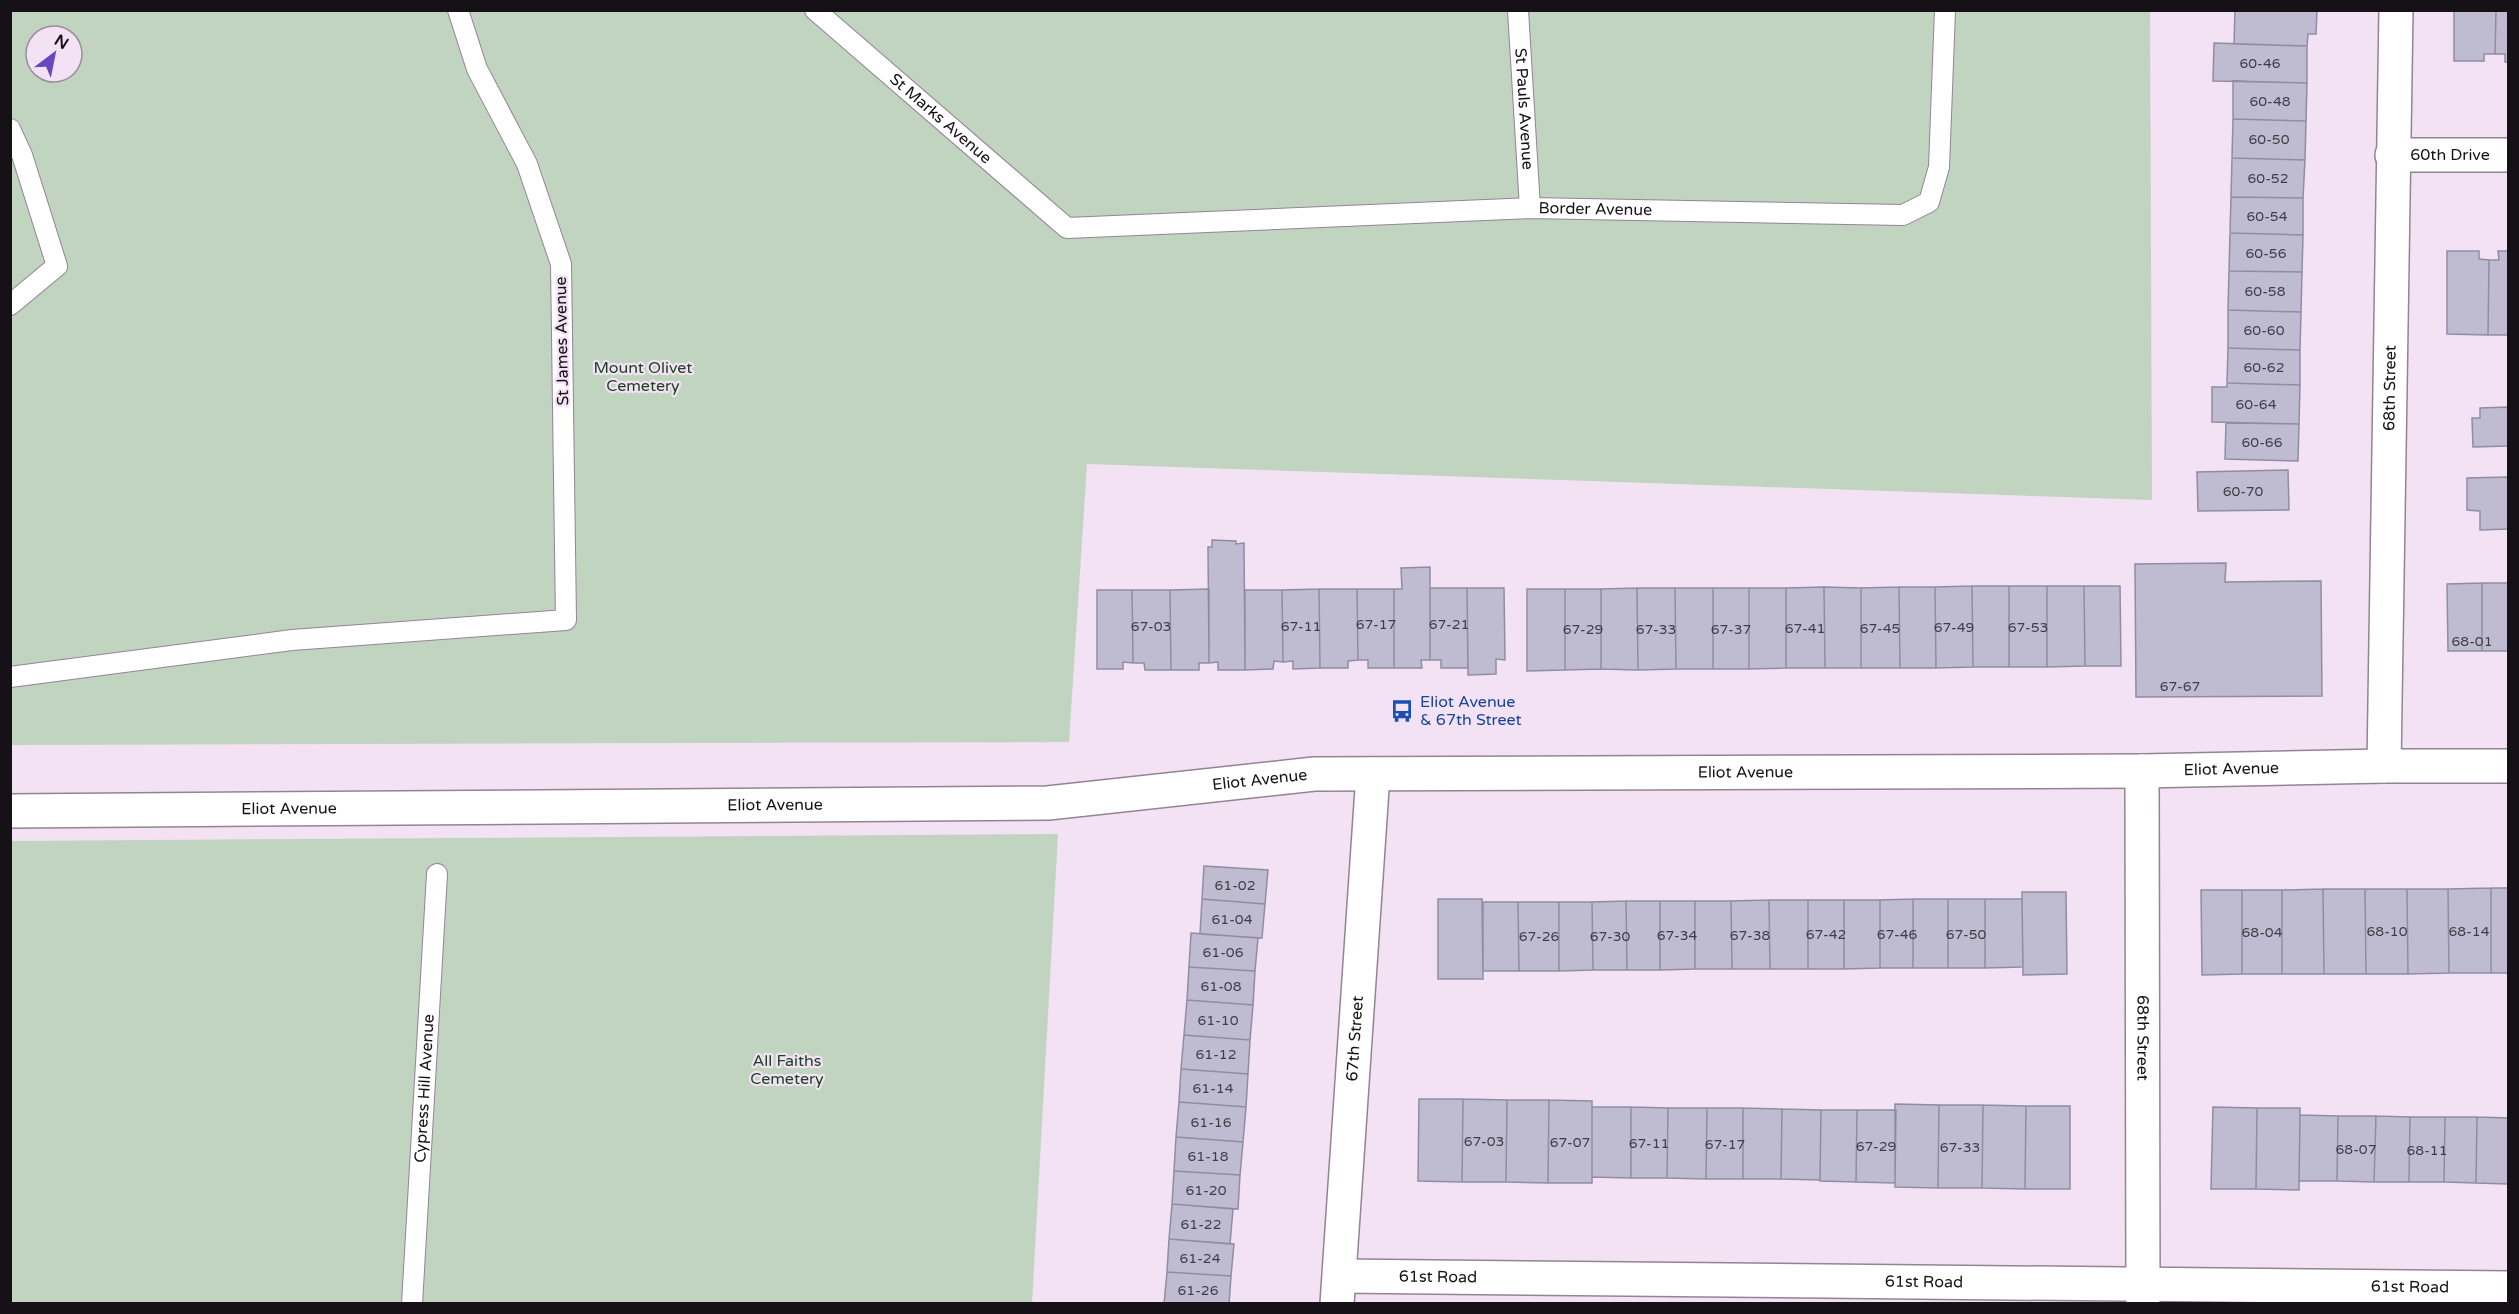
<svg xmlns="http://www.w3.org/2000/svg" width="2519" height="1314" font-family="'Varela Round',sans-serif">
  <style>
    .green { fill: #c0d4c0; fill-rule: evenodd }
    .building { fill: #bfbcd2; stroke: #908da2; stroke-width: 1.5 }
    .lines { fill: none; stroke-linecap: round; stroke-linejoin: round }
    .lane-casing { stroke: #938495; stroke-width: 22 }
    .street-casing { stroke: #938495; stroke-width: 36 }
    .lane { stroke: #fff; stroke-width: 20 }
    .street { stroke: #fff; stroke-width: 33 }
    .labels { text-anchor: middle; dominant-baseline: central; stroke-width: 4.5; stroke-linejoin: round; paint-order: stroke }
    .number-label { font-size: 14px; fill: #403c46 }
    .street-label { font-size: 16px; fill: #161117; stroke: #f3e1f4 }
    .park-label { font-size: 16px; fill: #1d4221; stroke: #f3e1f4 }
    .transit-label { font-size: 16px; fill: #164399; stroke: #f3e1f4; text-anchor: start }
  </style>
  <rect width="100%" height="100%" fill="#f3e1f4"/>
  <path class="green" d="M10,11H2150L2152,500L1087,464L1069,742L11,745ZM36,36H72V72H36Z
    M1058,834L1032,1303H11L10,841Z"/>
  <path class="building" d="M2235,10H2317L2316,34H2308L2307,46L2234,44Z
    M2454,10H2496L2495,54H2484V61H2454Z
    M2496,10H2508V62H2505V54H2495Z
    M2214,43L2307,46V83L2213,81Z
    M2233,81L2307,83L2306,121L2233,119Z
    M2233,119L2306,121L2305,160L2232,158Z
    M2232,158L2305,160L2303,198L2231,197Z
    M2231,197L2303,198V235L2230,233Z
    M2230,233L2303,235L2302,272L2229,271Z
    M2447,251H2479V259L2489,260L2488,335L2447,334Z
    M2498,251H2508V335H2488L2489,260H2499Z
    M2229,271L2302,272L2301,312L2228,310Z
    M2228,310L2301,312L2300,350L2228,348Z
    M2228,348L2300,350V385L2227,383Z
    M2227,383L2300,385L2299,424L2212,422V387H2227Z
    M2508,407V446L2473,447L2472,418H2480V408Z
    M2226,423L2299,424L2298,461L2225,459Z
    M2288,470L2289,510L2198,511L2197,472Z
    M2508,477V529L2480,530V511L2467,510V478Z
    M1212,540L1236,541V544L1244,543L1245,670H1218V662L1209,663L1208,547H1212Z
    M2226,563L2225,582L2321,581L2322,696L2136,697L2135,564Z
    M1430,567V660H1421L1422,668H1394V589H1402L1401,568Z
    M2482,583H2508V651H2482Z
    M2482,583V651H2448L2447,584Z
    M1972,586L1973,667L1936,668L1935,587Z
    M1972,586H2009V667H1973Z
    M2009,586H2047V667H2009Z
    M2047,586H2084L2085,666L2047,667Z
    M2084,586H2120L2121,666H2085Z
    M1824,587L1825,668H1786V588Z
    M1824,587L1861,588V668H1825Z
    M1899,587L1900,668H1861V588Z
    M1899,587H1935L1936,668H1900Z
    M1430,588H1467L1468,668H1441V660H1430Z
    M1467,588H1504L1505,660L1496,659V674L1468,675Z
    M1637,588L1638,670L1601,669V589Z
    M1637,588H1675L1676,669L1638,670Z
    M1675,588H1713V669H1676Z
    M1713,588H1749V669H1713Z
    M1749,588H1786V668L1749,669Z
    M1209,589V663H1199V670H1171L1170,590Z
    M1319,589L1320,668L1293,669V661L1283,662L1282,590Z
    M1319,589H1357L1358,660L1348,661V668H1320Z
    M1357,589H1394V668H1368V660H1358Z
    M1527,589H1565V670L1527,671Z
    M1565,589H1601V669L1565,670Z
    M1097,590H1132L1133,663L1123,662V669H1097Z
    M1132,590H1170L1171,670H1145L1144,663H1133Z
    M1245,590H1282L1283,662L1274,661L1273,669L1245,670Z
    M1204,866L1268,870L1265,904L1202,899Z
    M2491,888V973H2449L2448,889Z
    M2491,888H2508V973H2491Z
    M2323,889L2324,974H2282V890Z
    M2323,889H2365L2366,974H2324Z
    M2365,889H2407L2408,974H2366Z
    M2407,889H2448L2449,973L2408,974Z
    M2201,890H2242V974L2202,975Z
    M2242,890H2282V974H2242Z
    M2022,892H2066L2067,974L2023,975Z
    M1202,899L1265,904L1262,938L1200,934Z
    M1438,899H1482L1483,979H1438Z
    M1913,899V968H1880V900Z
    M1913,899H1948V968H1913Z
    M1948,899H1985V968H1948Z
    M1985,899H2022L2023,967L1985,968Z
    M1769,900L1770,969H1732L1731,901Z
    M1769,900H1808V969H1770Z
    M1808,900H1844V969H1808Z
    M1844,900H1880V968L1844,969Z
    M1626,901L1627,970H1593L1592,902Z
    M1626,901H1660V970H1627Z
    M1660,901H1695V969L1660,970Z
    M1695,901H1731L1732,969H1695Z
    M1483,902H1518L1519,971H1483Z
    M1518,902H1559V971H1519Z
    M1559,902H1592L1593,970L1559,971Z
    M1191,933L1258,938L1255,971L1189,967Z
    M1189,967L1255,971L1253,1005L1187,1000Z
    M1187,1000L1253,1005L1250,1040L1184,1035Z
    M1184,1035L1250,1040L1248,1074L1181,1069Z
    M1181,1069L1248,1074L1246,1107L1179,1102Z
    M1419,1099H1463L1462,1182L1418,1181Z
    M1463,1099L1507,1100L1506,1182H1462Z
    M1507,1100H1549L1548,1183L1506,1182Z
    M1549,1100L1592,1101V1183H1548Z
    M1179,1102L1246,1107L1243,1142L1176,1137Z
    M1895,1104L1939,1105L1938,1188L1895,1187Z
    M1939,1105H1983L1982,1188H1938Z
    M1983,1105L2026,1106L2025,1189L1982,1188Z
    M2026,1106H2070V1189H2025Z
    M1592,1107H1631V1178L1592,1177Z
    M1631,1107L1668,1108L1667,1178H1631Z
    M2213,1107L2257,1108L2256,1189H2211Z
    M1668,1108H1707L1706,1179L1667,1178Z
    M1707,1108H1743V1179H1706Z
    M1743,1108L1782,1109L1781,1179H1743Z
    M2257,1108H2300L2299,1190L2256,1189Z
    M1782,1109L1821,1110L1820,1180L1781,1179Z
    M1821,1110H1857L1856,1182L1820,1181Z
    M1857,1110H1896L1895,1183L1856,1182Z
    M2300,1115L2338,1116L2337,1181H2299Z
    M2338,1116H2376L2374,1182L2337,1181Z
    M2376,1116L2410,1117L2409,1182H2374Z
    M2410,1117H2445L2444,1182H2409Z
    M2445,1117H2477L2476,1183L2444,1182Z
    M2477,1117L2508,1118V1184L2476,1183Z
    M1176,1137L1243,1142L1240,1175L1174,1171Z
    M1174,1171L1240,1175L1238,1209L1172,1204Z
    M1172,1204L1233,1209L1230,1244L1169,1239Z
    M1169,1239L1234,1244L1231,1276L1167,1272Z
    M1167,1272L1231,1276L1229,1304H1164Z"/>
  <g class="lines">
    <g class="lane-casing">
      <g id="lane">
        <path id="s1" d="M815,10L1067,228L1530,208L1903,215L1929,202L1939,167L1945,10"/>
        <path id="s2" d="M1518,10L1530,208"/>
        <path d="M10,129L22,155L57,266L10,305"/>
        <path d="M10,677L292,640L566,620L561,264L527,164L477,69L458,10"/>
        <path id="s3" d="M412,1304L437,874"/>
      </g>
    </g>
    <g class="street-casing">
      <g id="street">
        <path id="s4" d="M2392,155H2508"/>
        <path id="s5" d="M2384,766L2396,10"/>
        <path id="s6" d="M2142,771L2143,1303"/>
        <path id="s7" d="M10,811L1048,803L1314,774L2142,771L2384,766H2508"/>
        <path id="s8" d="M1340,1276L2508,1288"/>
        <path id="s9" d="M1337,1304L1373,774"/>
      </g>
    </g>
    <use href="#lane" class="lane"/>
    <use href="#street" class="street"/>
  </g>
  <defs>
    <g id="bus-bare" transform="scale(1.8)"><path d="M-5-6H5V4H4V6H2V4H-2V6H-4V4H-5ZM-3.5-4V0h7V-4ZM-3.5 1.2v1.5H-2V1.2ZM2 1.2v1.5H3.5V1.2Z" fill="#1a4fb4" stroke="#f3e1f4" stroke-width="2.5" paint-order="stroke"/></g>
  </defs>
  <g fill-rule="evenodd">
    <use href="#bus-bare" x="1402" y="711"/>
  </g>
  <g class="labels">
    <g class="number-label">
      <text x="2260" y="63">60-46</text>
      <text x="2270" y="101">60-48</text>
      <text x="2269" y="139">60-50</text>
      <text x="2268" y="178">60-52</text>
      <text x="2267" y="216">60-54</text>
      <text x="2266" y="253">60-56</text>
      <text x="2265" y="291">60-58</text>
      <text x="2264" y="330">60-60</text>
      <text x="2264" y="367">60-62</text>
      <text x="2256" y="404">60-64</text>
      <text x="2262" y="442">60-66</text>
      <text x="2243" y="491">60-70</text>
      <text x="1376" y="624">67-17</text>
      <text x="1449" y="624">67-21</text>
      <text x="1151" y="626">67-03</text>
      <text x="1301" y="626">67-11</text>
      <text x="1954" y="627">67-49</text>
      <text x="2028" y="627">67-53</text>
      <text x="1805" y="628">67-41</text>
      <text x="1880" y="628">67-45</text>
      <text x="1583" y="629">67-29</text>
      <text x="1656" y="629">67-33</text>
      <text x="1731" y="629">67-37</text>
      <text x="2472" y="641">68-01</text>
      <text x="2180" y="686">67-67</text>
      <text x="1235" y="885">61-02</text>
      <text x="1232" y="919">61-04</text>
      <text x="2387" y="931">68-10</text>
      <text x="2469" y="931">68-14</text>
      <text x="2262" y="932">68-04</text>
      <text x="1826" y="934">67-42</text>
      <text x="1897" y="934">67-46</text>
      <text x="1966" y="934">67-50</text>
      <text x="1677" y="935">67-34</text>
      <text x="1750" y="935">67-38</text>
      <text x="1539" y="936">67-26</text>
      <text x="1610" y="936">67-30</text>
      <text x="1223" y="952">61-06</text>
      <text x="1221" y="986">61-08</text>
      <text x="1218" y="1020">61-10</text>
      <text x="1216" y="1054">61-12</text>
      <text x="1213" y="1088">61-14</text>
      <text x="1211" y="1122">61-16</text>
      <text x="1484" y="1141">67-03</text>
      <text x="1570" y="1142">67-07</text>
      <text x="1649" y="1143">67-11</text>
      <text x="1725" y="1144">67-17</text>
      <text x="1876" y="1146">67-29</text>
      <text x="1960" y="1147">67-33</text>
      <text x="2356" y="1149">68-07</text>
      <text x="2427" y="1150">68-11</text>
      <text x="1208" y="1156">61-18</text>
      <text x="1206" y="1190">61-20</text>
      <text x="1201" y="1224">61-22</text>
      <text x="1200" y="1258">61-24</text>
      <text x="1198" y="1290">61-26</text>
    </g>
    <g class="street-label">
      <text stroke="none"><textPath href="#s2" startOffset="99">St Pauls Avenue</textPath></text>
      <text stroke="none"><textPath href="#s1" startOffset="166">St Marks Avenue</textPath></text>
      <text stroke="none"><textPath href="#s4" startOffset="58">60th Drive</textPath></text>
      <text stroke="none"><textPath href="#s1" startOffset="862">Border Avenue</textPath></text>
      <text transform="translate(562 341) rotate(-91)">St James Avenue</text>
      <text stroke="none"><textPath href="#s5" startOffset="378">68th Street</textPath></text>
      <text stroke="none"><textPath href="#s7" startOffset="2223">Eliot Avenue</textPath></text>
      <text stroke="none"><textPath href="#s7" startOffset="1737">Eliot Avenue</textPath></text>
      <text stroke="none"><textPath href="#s7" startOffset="1251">Eliot Avenue</textPath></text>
      <text stroke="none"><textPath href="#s7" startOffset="765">Eliot Avenue</textPath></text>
      <text stroke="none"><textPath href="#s7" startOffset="279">Eliot Avenue</textPath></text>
      <text stroke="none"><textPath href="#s6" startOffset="267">68th Street</textPath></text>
      <text stroke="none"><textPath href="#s9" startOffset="266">67th Street</textPath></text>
      <text stroke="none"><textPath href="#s3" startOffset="216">Cypress Hill Avenue</textPath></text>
      <text stroke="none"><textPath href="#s8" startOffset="98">61st Road</textPath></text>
      <text stroke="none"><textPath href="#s8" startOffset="584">61st Road</textPath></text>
      <text stroke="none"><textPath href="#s8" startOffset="1070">61st Road</textPath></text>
    </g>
    <g class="park-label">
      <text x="643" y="368">Mount Olivet<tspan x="643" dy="18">Cemetery</tspan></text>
      <text x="787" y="1061">All Faiths<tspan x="787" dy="18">Cemetery</tspan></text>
    </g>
    <g class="transit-label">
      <text x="1420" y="702">Eliot Avenue<tspan x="1420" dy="18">&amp; 67th Street</tspan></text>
    </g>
  </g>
  <rect width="2519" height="1314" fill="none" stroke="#161117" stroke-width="24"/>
  <g transform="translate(54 54) rotate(32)"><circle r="28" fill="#f3e1f4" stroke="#9b8e9c" stroke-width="1.5"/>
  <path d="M0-4.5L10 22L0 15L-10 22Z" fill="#6947c0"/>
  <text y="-9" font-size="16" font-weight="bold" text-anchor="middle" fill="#161117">N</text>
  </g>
</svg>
